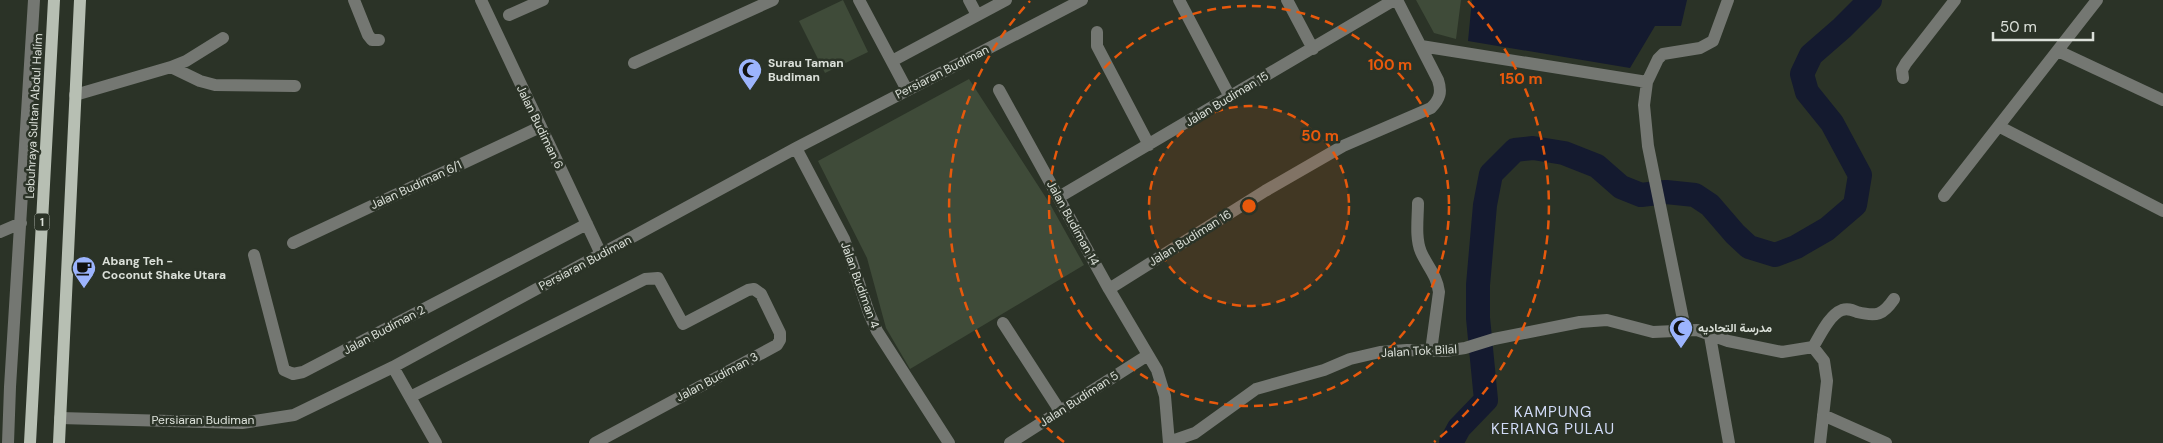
<svg xmlns="http://www.w3.org/2000/svg" width="2163" height="443" font-family="'DM Sans',Vazirmatn,sans-serif">
  <style>
    .green { fill: #3f4b39 }
    .water { fill: #141a2f }
    .lines { fill: none; stroke-linecap: round; stroke-linejoin: round }
    .river { stroke: #141a2f; stroke-width: 24 }
    .minor { stroke: #747772; stroke-width: 12 }
    .major { stroke: #b7bfb3; stroke-width: 12 }
    .ring { fill: none; stroke: #e8590c; stroke-width: 2.5; stroke-dasharray: 9 6 }
    .labels { text-anchor: middle; dominant-baseline: central; stroke-width: 5; stroke-linejoin: round; paint-order: stroke }
    .shield { fill: #2b3327; stroke: #a6aca4; stroke-width: 1 }
    .shield-label { font-size: 11px; font-weight: bold; fill: #dbe0d9 }
    .poi-label { font-size: 12px; font-weight: bold; fill: #dbe0d9; stroke: #2b3327; text-anchor: start }
    .street-label { font-size: 12px; fill: #dbe0d9; stroke: #2b3327 }
    .quarter-label { font-size: 15px; letter-spacing: 1px; fill: #d1dbf7; stroke: #2b3327 }
    .centre { fill: #e8590c; stroke: #2b3327; stroke-width: 2.5 }
    .ring-label { font-size: 15px; text-anchor: middle; font-weight: bold; fill: #e8590c; stroke: #2b3327; stroke-width: 5; stroke-linejoin: round; paint-order: stroke }
  </style>
  <rect width="100%" height="100%" fill="#2b3327"/>
  <path class="green" d="M843,0L868,52L825,73L799,21Z
    M1416,0H1461L1456,39L1434,33Z
    M969,79L1050,204L1084,265L910,369L886,328L867,258L818,161Z"/>
  <path class="water" d="M1472,0H1687L1681,26H1655L1630,68L1468,41Z"/>
  <g class="lines">
    <path class="river" d="M1451,443L1459,428L1486,400L1478,318V285L1485,205L1491,174L1515,150L1533,148L1564,153L1597,166L1621,187L1641,195L1666,192L1695,195L1710,205L1735,234L1749,247L1775,255L1796,247L1827,229L1855,205L1860,175L1832,123L1807,92L1802,74L1811,55L1842,28L1870,0"/>
    <path class="minor" d="M354,0L368,35L372,40H379
      M481,0L601,254
      M859,0L907,90
      M969,0L977,15
      M1179,0L1230,97
      M1287,0L1313,49
      M509,15L543,0
      M1097,32V46L1149,145
      M1421,46L1647,82
      M2058,51L2163,100
      M892,61L1006,0
      M634,63L773,0
      M171,67L200,81L215,85L295,86
      M1903,78L1902,70L1906,63L1955,0
      M999,90L1109,289L1157,370L1165,396L1169,443
      M75,95L171,67L186,61L223,38
      M2000,127L2163,211
      M796,148L844,239L869,313L877,331L949,443
      M1944,196L2097,0
      M1059,197L1394,0
      M1418,203C1418,218 1415,238 1421,252C1427,266 1437,275 1439,292L1431,351
      M0,232L21,223
      M293,243L540,127
      M254,255L284,370L293,374L303,372L587,224
      M1109,289L1265,191L1343,146L1431,108C1440,99 1442,92 1438,80L1397,0
      M1003,323L1060,411
      M1685,329L1648,146L1644,105L1647,82L1658,59L1663,54L1700,48L1713,41L1728,0
      M1710,336L1729,443
      M1813,347C1820,336 1829,315 1842,310C1848,308 1852,310 1857,312C1877,317 1883,315 1894,299
      M393,367L436,443
      M410,397L645,279L658,278L683,324L748,290L754,289L761,294L780,333V340L777,345L595,443
      M1823,415L1886,443
      M60,418L242,423L294,415L393,367L796,148L1082,0
      M1169,442L1195,433L1256,389L1324,370L1350,359L1380,352L1407,350L1445,351L1465,348L1494,339L1580,322L1607,320L1653,332L1697,330L1728,341L1782,352L1813,347L1824,361L1827,381L1820,443
      M8,443L10,387L34,0
      M1010,443L1148,355"/>
    <path class="major" d="M30,443L54,0
      M59,443L80,0"/>
  </g>
  <circle cx="1249" cy="206" r="100" fill="#e8590c" fill-opacity=".12"/>
  <g class="ring">
    <circle cx="1249" cy="206" r="100"/>
    <circle cx="1249" cy="206" r="200"/>
    <path d="M1064 442A300 300 0 0 1 1030 1M1468 1A300 300 0 0 1 1434 442"/>
  </g>
  <defs>
    <g id="mosque-pin" transform="scale(1.25)"><path d="M0 17L-7.5 6A9.5 9.5 0 1 1 7.5 6Z" fill="#9cb4fd" stroke="#2b3327"/><path d="M3.5-4.9A6 6 0 1 0 3.5 4.9A5 5 0 1 1 3.5-4.9Z" fill="#111"/></g>
    <g id="cafe-pin" transform="scale(1.25)"><path d="M0 17L-7.5 6A9.5 9.5 0 1 1 7.5 6Z" fill="#9cb4fd" stroke="#2b3327"/><path d="M-5.5-4.5H6V0H3Q3 3.5 0 3.5H-2.5Q-5.5 3.5-5.5 0ZM3-3.2v2h1.7v-2ZM-6 4.5H4V6H-6Z" fill="#111"/></g>
  </defs>
  <g fill-rule="evenodd">
    <use href="#mosque-pin" x="750" y="70"/>
    <use href="#cafe-pin" x="84" y="268"/>
    <use href="#mosque-pin" x="1681" y="328"/>
  </g>
  <g class="labels">
    <rect class="shield" x="34.5" y="213.5" width="15" height="17" rx="4"/>
    <g class="shield-label">
      <text x="42" y="222">1</text>
    </g>
    <g class="poi-label">
      <text x="768" y="63">Surau Taman<tspan x="768" dy="14">Budiman</tspan></text>
      <text x="102" y="261">Abang Teh -<tspan x="102" dy="14">Coconut Shake Utara</tspan></text>
      <text x="1698" y="328">مدرسة التحاديه</text>
    </g>
    <g class="street-label">
      <text transform="translate(942 72) rotate(-27)">Persiaran Budiman</text>
      <text transform="translate(1227 99) rotate(-31)">Jalan Budiman 15</text>
      <text transform="translate(34 116) rotate(-87)">Lebuhraya Sultan Abdul Halim</text>
      <text transform="translate(540 127) rotate(64)">Jalan Budiman 6</text>
      <text transform="translate(416 185) rotate(-25)">Jalan Budiman 6/1</text>
      <text transform="translate(1073 223) rotate(61)">Jalan Budiman 14</text>
      <text transform="translate(1190 238) rotate(-32)">Jalan Budiman 16</text>
      <text transform="translate(585 263) rotate(-28)">Persiaran Budiman</text>
      <text transform="translate(860 285) rotate(70)">Jalan Budiman 4</text>
      <text transform="translate(384 330) rotate(-28)">Jalan Budiman 2</text>
      <text transform="translate(1419 351) rotate(-3)">Jalan Tok Bilal</text>
      <text transform="translate(717 377) rotate(-28)">Jalan Budiman 3</text>
      <text transform="translate(1079 399) rotate(-33)">Jalan Budiman 5</text>
      <text x="203" y="420">Persiaran Budiman</text>
    </g>
    <g class="quarter-label">
      <text x="1553" y="412">KAMPUNG<tspan x="1553" dy="17">KERIANG PULAU</tspan></text>
    </g>
  </g>
  <circle cx="1249" cy="206" r="8" class="centre"/>
  <g class="ring-label">
    <text x="1390" y="70">100 m</text>
    <text x="1521" y="84">150 m</text>
    <text x="1320" y="141">50 m</text>
  </g>
  <path d="M1993 32v8h100v-8" fill="none" stroke="#dbe0d9" stroke-width="2.5"/>
  <text x="2000" y="32" font-size="15" fill="#dbe0d9" stroke="#2b3327" stroke-width="4" paint-order="stroke">50 m</text>
</svg>
